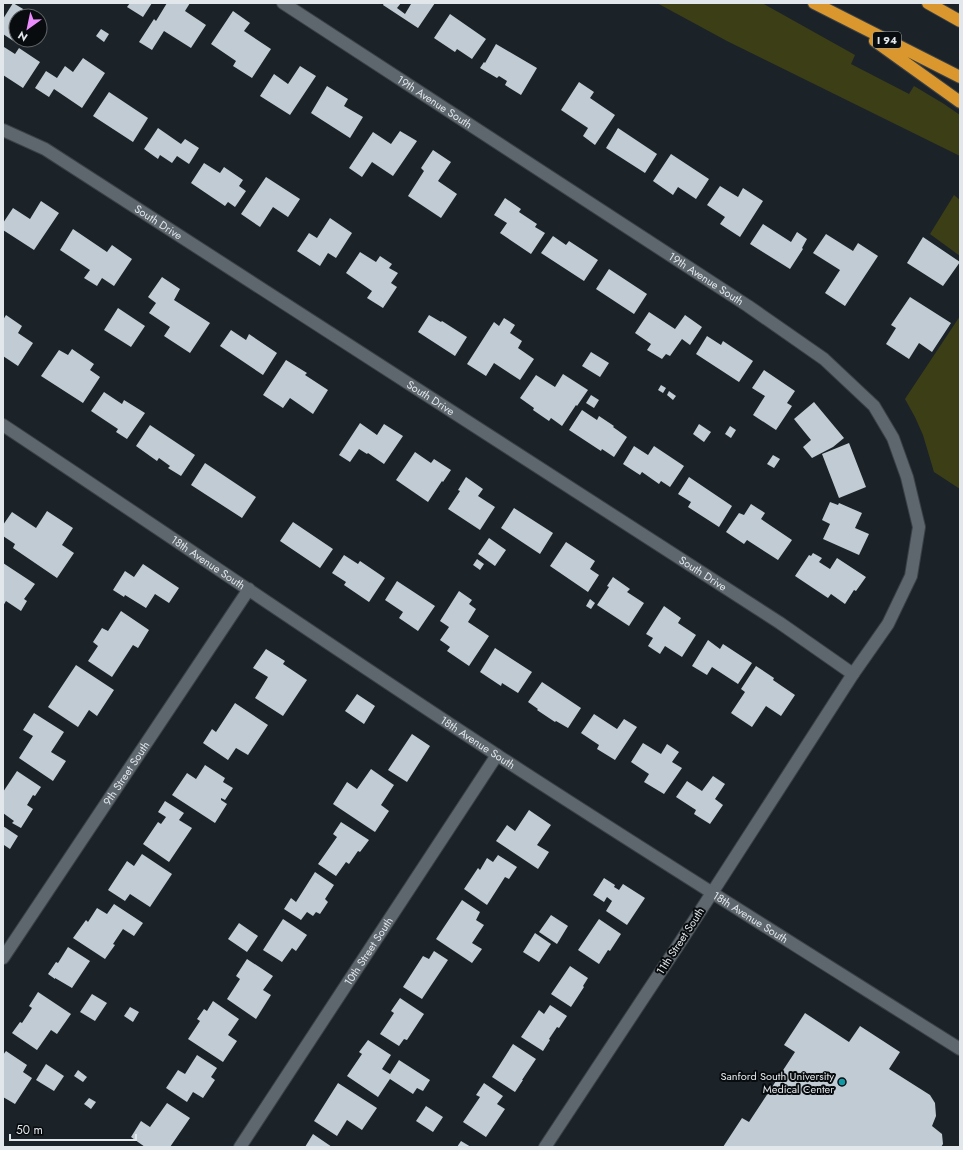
<svg xmlns="http://www.w3.org/2000/svg" width="963" height="1150" font-family="Jost,sans-serif">
  <style>
    .green { fill: #3c3f16 }
    .building { fill: #c1cbd3 }
    .lines { fill: none; stroke-linecap: round; stroke-linejoin: round }
    .minor-casing { stroke: #3b4146; stroke-width: 14 }
    .highway-casing { stroke: #3b4146; stroke-width: 14 }
    .minor { stroke: #5e676e; stroke-width: 12 }
    .highway { stroke: #da972d; stroke-width: 12 }
    .culture-dot { fill: #0f9aa8; stroke: #090c0f; stroke-width: 1.5 }
    .labels { text-anchor: middle; dominant-baseline: central; stroke-width: 4; stroke-linejoin: round; paint-order: stroke }
    .shield { fill: #090c0f; stroke: #a1a5a9; stroke-width: 1 }
    .shield-label { font-size: 10px; font-weight: bold; fill: #e2e7eb }
    .street-label { font-size: 11px; fill: #e2e7eb; stroke: #090c0f }
    .poi-label { font-size: 11px; fill: #e2e7eb; stroke: #090c0f; text-anchor: end }
  </style>
  <rect width="100%" height="100%" fill="#1b2329"/>
  <path class="green" d="M657,3H762L855,55L851,64L909,94L914,86L944,104L960,115V156L727,41Z
    M954,195L960,200V256L930,234Z
    M960,316V489L934,472L923,435L915,417L905,399Z"/>
  <path class="building" d="M13,3L35,16H16V40H21L18,44L3,34V19Z
    M130,3H152L143,17L127,7Z
    M167,3H190L185,11L206,25L191,48L164,31L152,50L139,42L154,19L156,21Z
    M384,3H401L397,8L405,14L411,4L409,3H435L418,28L383,5Z
    M233,11L250,23L244,31L271,49L252,78L233,66L236,61L211,44Z
    M450,14L486,39L472,59L457,49L455,52L434,38Z
    M101,29L109,34L104,42L96,36Z
    M496,44L537,68L521,95L505,85L507,81L499,76L497,78L480,68L484,62L485,63Z
    M4,47L15,54L19,48L40,62L23,88L3,75V49Z
    M83,58L105,73L82,108L54,89L49,97L35,88L46,71L57,78L65,66L73,72Z
    M300,66L316,76L290,115L260,96L274,74L288,84Z
    M579,82L594,92L590,98L615,115L595,145L583,136L588,128L561,110Z
    M327,86L348,99L344,106L363,117L350,138L311,113Z
    M109,92L148,118L133,142L93,116Z
    M158,128L181,144L185,139L199,148L189,164L177,156L172,163L160,155L158,159L144,149Z
    M618,128L657,154L645,173L606,148Z
    M400,131L417,141L393,176L372,162L362,177L349,168L373,132L391,144Z
    M433,150L451,162L438,181L457,194L441,218L408,196L424,171L421,168Z
    M671,154L709,179L696,199L678,187L673,195L653,181Z
    M204,163L220,173L224,167L243,180L239,186L246,191L235,207L228,202L225,206L191,183Z
    M266,177L300,199L288,217L273,207L260,227L241,214Z
    M720,186L738,197L743,188L763,201L740,237L720,224L725,217L707,205Z
    M505,198L521,209L519,212L537,224L535,227L545,233L531,254L500,233L507,223L494,215Z
    M41,201L59,213L34,250L3,230V223L13,208L30,219Z
    M330,218L352,233L336,258L328,253L320,266L297,251L309,233L317,238Z
    M763,224L791,242L797,232L807,239L802,248L803,249L790,269L750,244Z
    M73,229L107,252L112,245L132,259L114,286L102,278L97,286L84,278L90,270L60,250Z
    M826,234L853,251L858,243L878,256L845,306L825,293L840,270L813,253Z
    M553,236L566,245L569,241L598,260L584,281L541,253Z
    M923,237L960,262L943,286L907,263Z
    M360,252L376,262L380,256L392,264L389,268L398,273L391,283L397,287L383,308L367,298L372,291L346,273Z
    M609,269L647,294L634,314L596,289Z
    M162,277L180,289L174,300L210,323L190,353L164,336L170,327L149,313L156,303L148,297Z
    M910,297L951,323L932,352L919,343L909,359L886,344L896,328L891,325Z
    M118,308L145,326L131,347L104,330Z
    M649,312L675,329L685,315L702,327L690,345L682,339L670,356L666,354L662,359L647,350L651,344L635,333Z
    M6,315L22,326L18,333L33,343L18,366L3,356V320Z
    M429,315L441,322L442,321L467,337L455,356L418,332Z
    M504,318L515,325L510,333L522,341L518,348L534,359L520,380L494,363L486,376L467,364L494,322L499,326Z
    M231,330L246,340L249,334L277,353L263,375L220,346Z
    M707,336L721,345L723,341L753,361L739,382L696,354Z
    M72,349L94,364L90,370L100,377L83,403L41,376L59,350L68,355Z
    M591,352L609,363L600,377L582,366Z
    M286,360L307,373L305,375L328,390L313,414L290,398L283,408L263,395Z
    M764,370L795,391L787,403L792,406L776,430L753,415L765,396L752,388Z
    M563,374L588,390L577,406L576,405L562,426L551,418L549,421L533,410L534,408L520,398L536,375L555,387Z
    M661,385L666,388L663,393L658,390Z
    M669,391L676,396L673,400L667,395Z
    M104,392L122,404L124,400L145,413L127,439L116,432L118,429L91,411Z
    M591,395L599,400L594,408L586,403Z
    M814,402L844,438L833,447L812,458L803,447L811,440L794,419Z
    M582,410L597,420L599,416L614,426L613,427L627,437L614,457L602,449L601,451L569,430Z
    M360,423L377,435L384,424L403,436L384,464L368,453L367,454L359,449L350,462L339,455Z
    M699,424L711,432L704,442L693,434Z
    M150,425L195,455L181,476L168,468L170,466L159,458L157,461L136,446Z
    M730,426L736,430L731,438L725,434Z
    M849,443L866,487L839,498L822,454Z
    M634,446L648,455L654,446L684,466L670,487L661,481L659,484L642,472L640,475L623,464Z
    M415,452L431,463L434,459L451,470L443,482L442,481L428,502L396,480Z
    M773,455L780,459L774,468L767,464Z
    M205,463L256,497L242,518L191,485Z
    M466,477L483,489L478,496L495,507L480,530L448,509L460,491L458,490Z
    M689,477L732,506L719,527L688,507L691,502L678,494Z
    M830,502L838,505L839,503L862,513L855,528L869,534L859,555L823,539L830,524L822,520Z
    M751,504L765,513L761,519L792,540L778,560L747,540L744,544L726,532L739,513L744,515Z
    M514,508L553,533L540,554L501,528Z
    M47,511L73,528L62,545L74,553L57,578L13,548L15,544L3,536V525L12,512L36,528Z
    M293,522L333,549L320,568L280,541Z
    M489,538L506,550L495,566L478,554Z
    M566,542L595,561L590,569L599,575L588,592L550,566Z
    M813,553L822,558L819,562L830,569L837,558L866,577L856,591L854,590L845,604L831,594L828,598L795,576L809,555L811,556Z
    M344,555L358,564L360,561L385,578L369,602L344,585L346,582L332,573Z
    M477,559L484,564L480,570L473,565Z
    M3,563L35,584L24,599L27,601L21,611L6,601L3,606Z
    M143,564L179,588L169,603L155,594L146,608L125,595L124,597L113,590L125,571L134,577Z
    M613,577L630,589L627,592L644,603L629,626L597,605L609,587L607,586Z
    M397,581L435,606L418,631L399,618L403,612L385,600Z
    M459,591L472,600L469,604L476,609L468,622L489,636L469,666L447,651L450,647L440,640L449,627L440,621Z
    M590,599L595,603L591,609L586,606Z
    M664,606L681,618L678,623L696,635L682,657L665,646L660,654L648,646L653,638L646,634Z
    M121,611L149,630L138,648L133,645L112,677L88,661L98,646L93,642L102,628L108,631Z
    M708,640L720,649L723,644L752,663L738,684L712,667L707,675L692,666Z
    M495,648L532,672L518,693L502,683L501,686L480,672Z
    M266,649L285,661L283,664L307,680L283,716L255,698L268,677L253,668Z
    M76,665L114,690L97,716L89,710L78,727L48,707Z
    M756,666L774,678L773,680L795,695L781,716L766,706L752,727L731,713L745,692L741,689Z
    M542,682L581,708L568,728L556,721L555,722L537,710L538,709L528,702Z
    M357,694L375,706L364,724L345,711Z
    M235,703L268,725L248,755L236,748L228,760L203,743L212,729L216,732Z
    M34,713L64,732L51,752L66,761L53,781L19,758L33,736L23,730Z
    M594,714L617,729L624,719L637,727L615,760L597,749L599,745L581,733Z
    M412,734L430,746L407,782L388,770Z
    M643,743L661,754L667,744L679,752L672,762L682,768L664,794L644,782L649,774L631,762Z
    M205,765L225,778L223,782L233,788L225,800L221,798V800L227,804L215,823L172,795L187,773L196,779Z
    M371,769L394,785L381,805L389,811L375,832L333,804L347,782L357,789Z
    M17,771L41,787L35,796L33,795L27,805L33,809L21,828L12,823L14,821L3,813V792Z
    M713,776L725,784L715,799L723,805L710,824L694,814L696,810L676,797L687,781L702,791Z
    M165,801L184,813L179,820L192,828L169,862L143,844L158,822L161,824L166,817L158,812Z
    M529,810L551,825L537,845L549,852L538,869L496,841L507,825L515,831Z
    M341,822L369,840L360,852L358,851L349,864L346,862L336,876L318,864L337,837L333,834Z
    M3,826L18,836L10,849L4,845L3,848Z
    M142,854L172,874L150,907L130,894L125,901L108,890L127,861L134,866Z
    M498,855L517,867L509,879L505,877L487,905L464,889L478,868L480,870L487,858L493,862Z
    M315,872L334,885L325,899L328,902L320,914L316,912L313,916L307,912L301,920L284,909L291,898L296,902Z
    M604,878L615,885L614,887L619,890L623,884L645,898L627,925L606,911L612,901L607,897L604,902L593,895Z
    M462,900L480,912L476,920L484,925L472,943L482,949L472,963L436,939Z
    M114,904L143,923L134,936L123,929L113,944L115,945L105,959L73,938L86,920L88,922L97,908L107,914Z
    M551,915L568,926L557,944L539,932Z
    M283,919L307,935L296,951L292,948L282,962L263,950Z
    M599,919L621,934L610,951L608,950L599,964L578,950Z
    M239,923L258,936L247,952L228,939Z
    M535,933L551,944L539,962L523,952Z
    M68,947L90,961L72,988L55,978V979L48,974L56,962L58,963Z
    M434,951L448,960L422,999L403,987L423,956L429,959Z
    M247,959L273,976L263,990L271,995L256,1019L227,999L240,979L236,976Z
    M570,966L588,978L583,986L584,987L571,1007L551,994Z
    M38,992L71,1014L57,1034L51,1030L37,1050L12,1033L20,1022L22,1023L32,1008L29,1006Z
    M92,994L107,1003L95,1021L80,1012Z
    M400,998L424,1014L407,1040L404,1039L399,1046L380,1034L394,1013L391,1011Z
    M213,1001L239,1019L228,1035L237,1041L223,1062L188,1039L200,1021L197,1019L204,1009L207,1011Z
    M550,1005L567,1016L559,1028L557,1027L549,1039L550,1040L543,1051L521,1037L539,1010L544,1014Z
    M130,1007L139,1012L133,1022L124,1016Z
    M805,1013L849,1042L860,1026L900,1052L889,1069L930,1095L935,1103L936,1116L932,1126L942,1134L943,1144L941,1147H723L742,1118L749,1122L795,1052L784,1045Z
    M368,1040L391,1055L382,1069L390,1074L399,1060L430,1080L423,1091L417,1088L413,1094L390,1079L378,1097L347,1076L362,1054L359,1052Z
    M513,1044L536,1059L522,1080H523L515,1092L492,1077Z
    M6,1051L27,1065L23,1072L32,1078L15,1104L3,1097V1055Z
    M197,1055L217,1068L211,1077L215,1080L203,1098L193,1092L187,1102L166,1088L178,1070L185,1074Z
    M46,1064L64,1076L54,1091L36,1080Z
    M78,1070L87,1077L83,1082L74,1076Z
    M338,1083L377,1108L362,1130L347,1120L337,1136L314,1121Z
    M484,1083L503,1096L497,1104L505,1109L486,1137L463,1122L480,1097L476,1095Z
    M89,1098L96,1102L91,1109L84,1104Z
    M167,1103L190,1118L170,1147H145L131,1137L141,1121L150,1127Z
    M426,1106L443,1117L433,1132L416,1121Z
    M313,1134L332,1147H305Z
    M461,1141L471,1147H457Z"/>
  <g class="lines">
    <g class="minor-casing">
      <g id="minor">
        <path id="s1" d="M283,3L748,306L824,359L874,406L893,438L907,477L919,527L911,576L888,624L853,674L681,941L545,1147"/>
        <path id="s2" d="M3,130L45,149L780,623L853,674"/>
        <path id="s3" d="M3,425C169,535 333,648 500,757C652,856 806,952 960,1049"/>
        <path id="s4" d="M3,958L249,589"/>
        <path id="s5" d="M240,1147L497,755"/>
      </g>
    </g>
    <g class="highway-casing">
      <path id="highway" d="M814,3L960,77
        M928,3L960,21
        M875,41L960,102"/>
    </g>
    <use href="#minor" class="minor"/>
    <use href="#highway" class="highway"/>
  </g>
  <circle class="culture-dot" cx="842" cy="1082" r="4"/>
  <g class="labels">
    <rect class="shield" x="873" y="32" width="28" height="16" rx="3"/>
    <g class="shield-label">
      <text x="887" y="40">I 94</text>
    </g>
    <g class="street-label">
      <text stroke="none"><textPath href="#s1" startOffset="181">19th Avenue South</textPath></text>
      <text stroke="none"><textPath href="#s2" startOffset="181">South Drive</textPath></text>
      <text stroke="none"><textPath href="#s1" startOffset="505">19th Avenue South</textPath></text>
      <text stroke="none"><textPath href="#s2" startOffset="505">South Drive</textPath></text>
      <text stroke="none"><textPath href="#s3" startOffset="247">18th Avenue South</textPath></text>
      <text stroke="none"><textPath href="#s2" startOffset="829">South Drive</textPath></text>
      <text stroke="none"><textPath href="#s3" startOffset="571">18th Avenue South</textPath></text>
      <text stroke="none"><textPath href="#s4" startOffset="222">9th Street South</textPath></text>
      <text stroke="none"><textPath href="#s3" startOffset="895">18th Avenue South</textPath></text>
      <text transform="translate(680 941) rotate(-57)">11th Street South</text>
      <text stroke="none"><textPath href="#s5" startOffset="234">10th Street South</textPath></text>
    </g>
    <g class="poi-label">
      <text x="834" y="1076">Sanford South University<tspan x="834" dy="13">Medical Center</tspan></text>
    </g>
  </g>
  <rect width="963" height="1150" fill="none" stroke="#e2e7eb" stroke-width="8"/>
  <g transform="translate(28 28) rotate(213)"><circle r="19" fill="#090c0f" stroke="#606467"/>
  <path d="M0-3L7 15L0 10L-7 15Z" fill="#eb8dfc"/>
  <text y="-6" font-size="11" font-weight="bold" text-anchor="middle" fill="#e2e7eb">N</text>
  </g>
  <path d="M10 1134v6h126v-6" fill="none" stroke="#e2e7eb" stroke-width="2"/>
  <text x="16" y="1134" font-size="12" fill="#e2e7eb" stroke="#090c0f" stroke-width="3" paint-order="stroke">50 m</text>
</svg>
